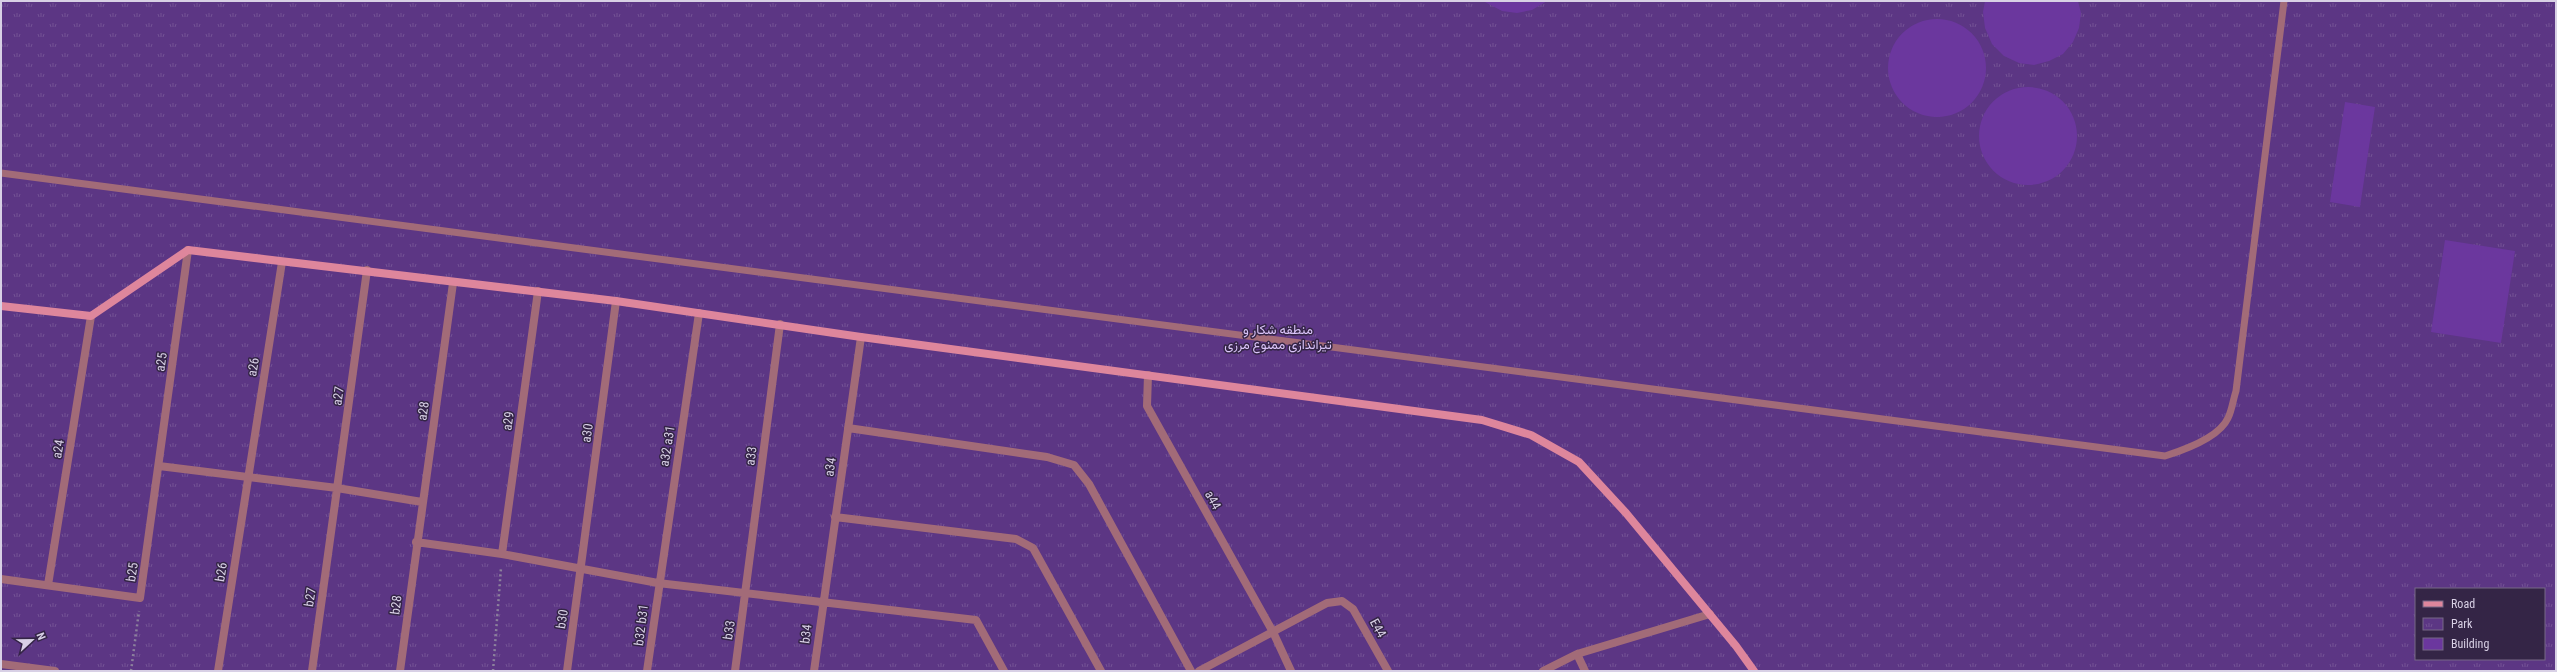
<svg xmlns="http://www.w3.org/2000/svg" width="2557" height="672" viewBox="0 0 2557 672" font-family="'Roboto Condensed',Vazirmatn,sans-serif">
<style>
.park{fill:url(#park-tufts);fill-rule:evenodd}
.building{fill:#6b379e}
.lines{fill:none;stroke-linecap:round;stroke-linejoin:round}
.path{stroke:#8c819c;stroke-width:2.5;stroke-dasharray:2 3;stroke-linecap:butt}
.service{stroke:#a26b78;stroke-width:7}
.minor{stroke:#a26b78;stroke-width:8}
.secondary{stroke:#de869c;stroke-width:8}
.labels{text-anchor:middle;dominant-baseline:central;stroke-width:3;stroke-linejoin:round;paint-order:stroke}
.park-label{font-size:13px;fill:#dbc5fa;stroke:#342546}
.street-label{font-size:13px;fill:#d8d0e5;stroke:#342546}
</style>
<defs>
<pattern id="park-tufts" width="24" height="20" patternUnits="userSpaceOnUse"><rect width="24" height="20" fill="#5c3684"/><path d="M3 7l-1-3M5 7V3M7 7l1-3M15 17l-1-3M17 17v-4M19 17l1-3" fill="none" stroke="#735295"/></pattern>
</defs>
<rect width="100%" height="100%" fill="#3e2f51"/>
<!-- park -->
<path class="park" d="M1 1H2556V671H1ZM2416 589H2544V659H2416Z"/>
<!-- building -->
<path class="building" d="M1483 1H1547L1532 10 1517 13 1502 11Z
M1985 1H2078L2081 13 2079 28 2073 42 2063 54 2049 61 2034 65 2019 63 2004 56 1992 44 1985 28 1983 12Z
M1888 68a49 49 0 1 1 98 0a49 49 0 1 1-98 0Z
M1979 136a49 49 0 1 1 98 0a49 49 0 1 1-98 0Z
M2345 102 2375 107 2360 207 2330 202Z
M2445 240 2515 251 2501 343 2431 332Z"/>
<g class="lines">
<!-- path -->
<path class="path" d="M131 671 139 611
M493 671 501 568"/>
<!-- service -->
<path class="service" d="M1 173 2165 456C2184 450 2219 438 2228 418 2232 410 2233 400 2236 391L2284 1"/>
<!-- minor -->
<path class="minor" d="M1148 375 1147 406 1273 632 1291 671
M848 428 1047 457 1074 465 1089 484 1191 671
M159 466 337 488 422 502
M835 517 1016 539 1033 548 1101 671
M416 542 502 554 658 583 976 620 1004 671
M502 554 538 291
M1 579 140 598 188 250
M48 585 91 316
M1577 654 1585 671
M1 664 55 671
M218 671 282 262
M312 671 367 270
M400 671 453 283
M567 671 616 301
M647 671 699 313
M735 671 780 324
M814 671 861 337
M1199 671 1327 603 1342 601 1353 609 1388 671
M1543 671 1577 654 1710 614"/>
<!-- secondary -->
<path class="secondary" d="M1 306 91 316 188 250 616 301 861 337 1482 420 1531 435 1579 462 1626 513 1736 646 1754 671"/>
</g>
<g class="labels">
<!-- park labels -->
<g class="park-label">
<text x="1278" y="329">منطقه شکار و<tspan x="1278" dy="15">تیراندازی ممنوع مرزی</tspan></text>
</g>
<!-- street labels -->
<g class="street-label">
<text transform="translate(161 362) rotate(-82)">a25</text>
<text transform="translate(253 367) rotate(-81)">a26</text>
<text transform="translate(338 396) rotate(-82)">a27</text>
<text transform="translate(423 411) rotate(-82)">a28</text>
<text transform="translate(508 421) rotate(-82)">a29</text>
<text transform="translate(587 433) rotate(-82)">a30</text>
<text transform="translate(667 446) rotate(-81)">a32 a31</text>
<text transform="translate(58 449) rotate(-81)">a24</text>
<text transform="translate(751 456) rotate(-83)">a33</text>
<text transform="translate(830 467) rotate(-82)">a34</text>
<text transform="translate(1213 500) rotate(61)">a44</text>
<text transform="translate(132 572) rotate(-82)">b25</text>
<text transform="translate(221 572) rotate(-81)">b26</text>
<text transform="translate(310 597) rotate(-82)">b27</text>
<text transform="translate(396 605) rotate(-83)">b28</text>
<text transform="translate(562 619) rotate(-82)">b30</text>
<text transform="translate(641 625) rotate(-83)">b32 b31</text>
<text transform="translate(1378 628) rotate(61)">E44</text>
<text transform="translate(729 630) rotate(-82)">b33</text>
<text transform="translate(806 634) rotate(-83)">b34</text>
</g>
</g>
<!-- border -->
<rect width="2557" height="672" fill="none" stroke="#d8d0e5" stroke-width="4"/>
<!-- legend -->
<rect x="2415" y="588" width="130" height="72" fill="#342546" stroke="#766986"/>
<rect x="2423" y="601" width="20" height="6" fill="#de869c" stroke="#766986"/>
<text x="2451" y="608" font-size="12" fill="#d8d0e5">Road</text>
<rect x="2423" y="618" width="20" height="12" fill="url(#park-tufts)" stroke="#766986"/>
<text x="2451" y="628" font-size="12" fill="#d8d0e5">Park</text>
<rect x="2423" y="638" width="20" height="12" fill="#6b379e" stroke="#766986"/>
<text x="2451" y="648" font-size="12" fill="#d8d0e5">Building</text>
<!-- north arrow -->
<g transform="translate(32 640) rotate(68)" stroke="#342546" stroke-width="3" paint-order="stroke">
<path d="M0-3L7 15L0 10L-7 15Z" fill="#d8d0e5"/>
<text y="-6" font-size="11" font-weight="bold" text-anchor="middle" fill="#d8d0e5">N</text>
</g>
</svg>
